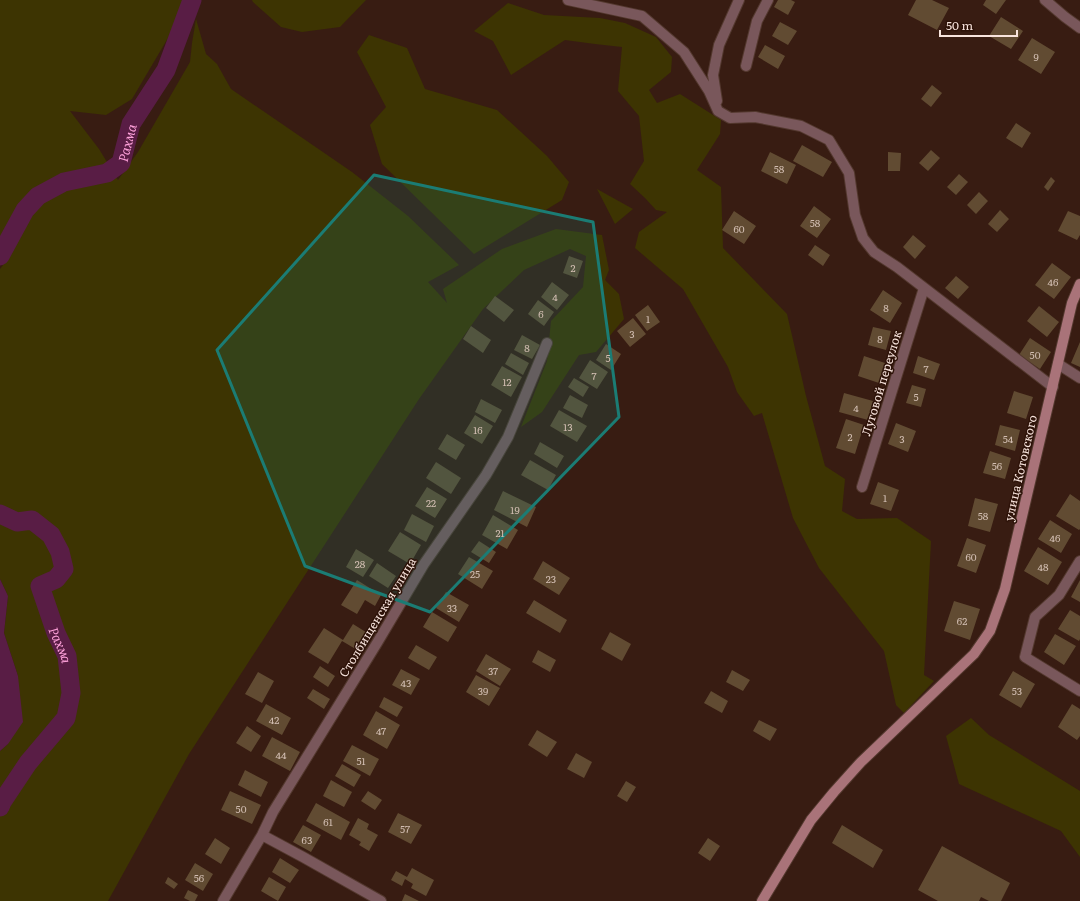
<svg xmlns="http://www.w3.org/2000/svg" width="1080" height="901" viewBox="0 0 1080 901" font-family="Literata,serif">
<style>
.green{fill:#3d3402}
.water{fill:#591d45}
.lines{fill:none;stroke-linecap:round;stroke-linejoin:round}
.river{stroke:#591d45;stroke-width:19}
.building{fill:#614b32}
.street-casing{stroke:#53382e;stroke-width:12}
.secondary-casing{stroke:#53382e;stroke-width:12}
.street{stroke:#79575b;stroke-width:10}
.secondary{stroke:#a97379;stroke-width:10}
.marked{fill:#1b7c74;fill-opacity:0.2;stroke:#1b7c74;stroke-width:3;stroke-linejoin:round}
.labels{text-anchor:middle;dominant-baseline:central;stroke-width:3;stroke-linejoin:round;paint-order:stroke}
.number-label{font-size:10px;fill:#d2beb2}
.street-label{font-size:12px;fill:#f8e4dd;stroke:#2e1309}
.water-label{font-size:13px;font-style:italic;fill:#fda0d9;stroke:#2e1309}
</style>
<rect width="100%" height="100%" fill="#381c12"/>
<!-- green -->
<path class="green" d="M0 0H184L168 38 132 99 106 115 70 111 99 149 118 180 138 152 190 62 192 43 196 19 206 54 217 64 231 89 352 172 408 216 459 265 428 282 447 303 443 289 502 249 556 229 602 235 609 270 605 280 619 294 624 319 596 352 579 355 542 412 521 427 547 361 551 321 583 287 586 256 570 249 524 270 483 309 419 399 189 754 108 901H0V751L8 744 18 676 4 633 8 596 0 579V269L3 265H0Z
M252 0H366L340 27 302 32 281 27 253 2Z
M508 3 544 15 600 18 625 23 656 37 672 57 671 72 649 90 657 103 680 94 721 120 720 134 697 170 721 187 723 248 787 314 806 396 825 466 845 479 842 511 857 519 897 518 931 541 924 675 934 681 904 713 896 705 884 651 819 568 793 518 762 413 754 416 737 392 728 367 683 289 635 248 639 232 667 212 656 210 645 198 630 184 644 161 639 116 618 91 622 47 595 44 565 40 511 75 493 41 474 31Z
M369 35 407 48 425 89 497 110 547 156 569 182 562 200 474 254 382 164 370 125 386 107 357 52Z
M597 189 633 209 615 224Z
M971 718 989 735 1080 791V857L1061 831 959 784 946 736Z"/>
<!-- water -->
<path class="water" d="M0 579 8 596 4 633 18 676 23 722 8 744 0 751Z"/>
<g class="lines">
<!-- river -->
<g class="river">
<path id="s1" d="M0 256 25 210 38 196 64 182 107 173 121 163 131 124 166 70 192 0"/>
<path id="s2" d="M0 514 17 522 32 520 51 535 60 552 64 569 56 579 40 586 56 633 67 656 71 693 66 718 28 763 2 802 0 807"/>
</g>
</g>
<!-- building -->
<path class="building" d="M778 0H791L795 2 788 15 774 7Z
M916 0H932L949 8 937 30 908 15Z
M986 0H1006L996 14 983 5Z
M1001 17 1023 31 1011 49 989 36Z
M780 22 797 31 788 45 772 36Z
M1032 38 1055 52 1041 74 1018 60Z
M765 45 785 56 778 69 758 57Z
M932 85 942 93 931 107 921 99Z
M1016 123 1031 133 1022 148 1006 138Z
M802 145 832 162 823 177 793 161Z
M931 150 940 158 928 171 919 163Z
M770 152 796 165 787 184 761 171Z
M888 152 901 153 900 171H888Z
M959 174 968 182 956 195 947 187Z
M1051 177 1055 181 1048 191 1044 187Z
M979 192 988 201 976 214 967 205Z
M814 206 831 219 817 238 800 226Z
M1000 210 1009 219 997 232 988 224Z
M734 211 756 226 744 244 722 230Z
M1068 211 1080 216V235L1077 240 1058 231Z
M913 235 926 246 915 259 903 247Z
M815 245 830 255 823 266 808 255Z
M569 256 583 261 577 278 563 273Z
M1052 263 1071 277 1054 299 1035 285Z
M956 276 969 287 958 299 945 288Z
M552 282 569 295 557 310 541 297Z
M883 290 902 303 890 323 870 310Z
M495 296 514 310 504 322 486 308Z
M538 300 554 312 544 326 528 314Z
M648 305 660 322 647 331 635 315Z
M1039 306 1059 322 1047 337 1027 321Z
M633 318 646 334 630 347 617 331Z
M471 326 491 340 483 353 463 339Z
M873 327 891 331 886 350 868 345Z
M522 335 540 345 532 359 514 350Z
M1030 338 1051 352 1040 369 1019 355Z
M1080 342V367L1071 363Z
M606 344 621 354 611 370 596 360Z
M511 353 529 363 523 375 505 364Z
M864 356 885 363 879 383 858 376Z
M918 356 940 364 934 380 913 373Z
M590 360 608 372 597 389 579 378Z
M502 366 522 377 511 397 491 385Z
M574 378 589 387 583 397 568 387Z
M912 385 926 389 921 407 906 403Z
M1014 391 1033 397 1026 419 1007 413Z
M844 393 873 401 868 420 839 412Z
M570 395 588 405 582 418 563 408Z
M481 399 502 410 495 423 475 412Z
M559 410 587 426 577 442 550 426Z
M475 415 493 426 482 444 464 433Z
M846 419 864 425 855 454 836 448Z
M896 423 916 431 908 452 888 444Z
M1000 425 1020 430 1015 451 995 445Z
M447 434 465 445 456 460 438 449Z
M540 442 564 456 557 468 534 454Z
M990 451 1011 458 1005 479 983 473Z
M530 460 556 475 548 490 521 475Z
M436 462 461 478 451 494 426 478Z
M878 482 899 490 891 511 870 504Z
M427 487 447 499 435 518 415 506Z
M503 491 536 507 527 527 494 510Z
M1070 494 1080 501V529L1079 530 1056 516Z
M975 498 998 504 990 532 968 526Z
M412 514 434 526 426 542 404 530Z
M493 515 518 530 507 549 482 535Z
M1050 520 1072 534 1061 553 1038 539Z
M400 532 421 545 410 564 388 551Z
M967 538 986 545 976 573 957 566Z
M479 541 496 552 489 563 471 552Z
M1038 547 1062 562 1048 585 1024 571Z
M356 549 374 560 363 577 346 567Z
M469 557 493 571 482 589 458 574Z
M543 561 570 578 559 595 533 579Z
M377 563 396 576 388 588 369 576Z
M357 580 381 595 375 606 365 600 357 614 341 605Z
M1080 580V602L1071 597Z
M446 592 469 605 459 622 436 608Z
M534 600 567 620 560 633 526 613Z
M954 601 980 609 970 640 944 631Z
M1070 610 1080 616V639L1079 641 1058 629Z
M432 612 457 627 448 642 423 627Z
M353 624 369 634 359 651 342 641 328 664 308 652 324 628 343 640Z
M610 632 631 644 622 661 601 649Z
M1055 634 1076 646 1064 665 1044 652Z
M416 645 437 657 429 670 408 658Z
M538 650 556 660 550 672 532 662Z
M486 654 511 669 500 686 476 671Z
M320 666 335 676 328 687 313 677Z
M401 669 420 679 411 695 392 685Z
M732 670 750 680 743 691 726 682Z
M1013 671 1035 684 1021 708 999 695Z
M258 672 274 681 262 703 245 694Z
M476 675 500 688 489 706 466 692Z
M313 689 330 699 324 709 307 698Z
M711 691 728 701 722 713 704 703Z
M384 697 403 707 397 717 379 707Z
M266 704 291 718 282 735 256 721Z
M1072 704 1080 709V736L1077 740 1058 727Z
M376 711 400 725 387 749 363 735Z
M759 720 777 729 770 741 753 731Z
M247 726 261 736 251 752 236 743Z
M537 730 557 742 547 757 528 745Z
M272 737 300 752 290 771 262 756Z
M352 745 379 759 370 776 343 761Z
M576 753 592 762 584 778 567 769Z
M342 764 361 775 354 787 335 776Z
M245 770 268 782 261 797 238 785Z
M331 780 352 792 344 807 323 796Z
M626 781 636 787 627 802 617 796Z
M230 791 261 805 252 824 221 810Z
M368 791 382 800 375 810 361 801Z
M316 803 350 822 341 840 306 821Z
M398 813 422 825 411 844 388 832Z
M358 818 369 824 367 829 378 835 369 851 359 845 361 842 349 835Z
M303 825 321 835 311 852 293 842Z
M842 825 883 850 873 868 832 843Z
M215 838 230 848 221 864 205 854Z
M708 838 720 846 710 861 698 853Z
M942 846 1010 883 1001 901H989L981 897 979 901H938L918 890Z
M280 858 299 870 290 883 272 872Z
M195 863 213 874 203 891 185 880Z
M412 868 434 880 426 896 411 888 413 884 405 879 402 886 391 880 396 871 407 877Z
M168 877 178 884 174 889 165 883Z
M269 877 286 887 278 901 261 891Z
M188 890 198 895 195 901H190L184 898Z
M405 894 419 901H402Z"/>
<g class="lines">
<defs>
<path id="street" d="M568 0 642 16 684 52 709 91 718 111 730 118 755 117 801 126 829 140 849 173 855 215 863 238 874 252 897 267 1053 387
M1045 0 1065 17 1080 28
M746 66 757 21 768 0
M717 101 713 75 719 45 739 0
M1058 364 1080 378
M862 487 924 288
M1080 561 1059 595 1035 617 1025 657 1080 691
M262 835 303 857 381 901
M223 901 262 835 273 812 377 643 424 564 486 475 508 437 547 343"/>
<path id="secondary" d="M762 901 811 820 834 792 861 762 974 654 990 631 1005 589 1072 303 1080 284"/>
</defs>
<!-- street casing -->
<use href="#street" class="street-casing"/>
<!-- secondary casing -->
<use href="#secondary" class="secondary-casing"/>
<!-- street -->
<use href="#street" class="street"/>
<!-- secondary -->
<use href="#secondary" class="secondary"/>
</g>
<!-- marked area -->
<path class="marked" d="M374 175 593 222 619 417 430 612 305 566 217 350Z"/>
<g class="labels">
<!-- number labels -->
<g class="number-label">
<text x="1036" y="56">9</text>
<text x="779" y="168">58</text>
<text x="815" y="222">58</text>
<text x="739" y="228">60</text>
<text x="573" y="267">2</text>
<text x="1053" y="281">46</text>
<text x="555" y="296">4</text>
<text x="886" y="307">8</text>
<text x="541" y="313">6</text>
<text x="648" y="318">1</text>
<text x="632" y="333">3</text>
<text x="880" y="338">8</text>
<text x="527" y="347">8</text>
<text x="1035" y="354">50</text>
<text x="608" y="357">5</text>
<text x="926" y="368">7</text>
<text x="594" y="375">7</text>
<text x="507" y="381">12</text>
<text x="916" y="396">5</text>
<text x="856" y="407">4</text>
<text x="568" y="426">13</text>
<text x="478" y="429">16</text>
<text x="850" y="436">2</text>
<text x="902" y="438">3</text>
<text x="1008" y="438">54</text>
<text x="997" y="465">56</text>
<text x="885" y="497">1</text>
<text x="431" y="502">22</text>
<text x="515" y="509">19</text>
<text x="983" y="515">58</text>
<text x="500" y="532">21</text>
<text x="1055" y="537">46</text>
<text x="971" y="556">60</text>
<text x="360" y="563">28</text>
<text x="1043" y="566">48</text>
<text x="475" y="573">25</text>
<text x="551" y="578">23</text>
<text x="452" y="607">33</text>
<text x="962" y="620">62</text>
<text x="493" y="670">37</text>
<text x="406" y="682">43</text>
<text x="483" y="690">39</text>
<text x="1017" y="690">53</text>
<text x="274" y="719">42</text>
<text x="381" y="730">47</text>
<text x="281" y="754">44</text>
<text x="361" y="760">51</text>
<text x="241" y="808">50</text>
<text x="328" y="821">61</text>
<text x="405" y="828">57</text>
<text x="307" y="839">63</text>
<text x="199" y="877">56</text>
</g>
<!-- street labels -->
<g class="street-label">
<text transform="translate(881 383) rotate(-73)">Луговой переулок</text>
<text transform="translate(1020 468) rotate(-77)">улица Котовского</text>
<text transform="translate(377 617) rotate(-59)">Столбищенская улица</text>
</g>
<!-- water labels -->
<g class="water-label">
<text stroke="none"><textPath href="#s1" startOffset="183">Рахма</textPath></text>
<text stroke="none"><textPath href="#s2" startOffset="188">Рахма</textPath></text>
</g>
</g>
<!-- scale -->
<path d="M940 30v6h77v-6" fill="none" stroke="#f8e4dd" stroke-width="2"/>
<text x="946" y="30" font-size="12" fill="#f8e4dd" stroke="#2e1309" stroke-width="3" paint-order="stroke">50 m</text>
</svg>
